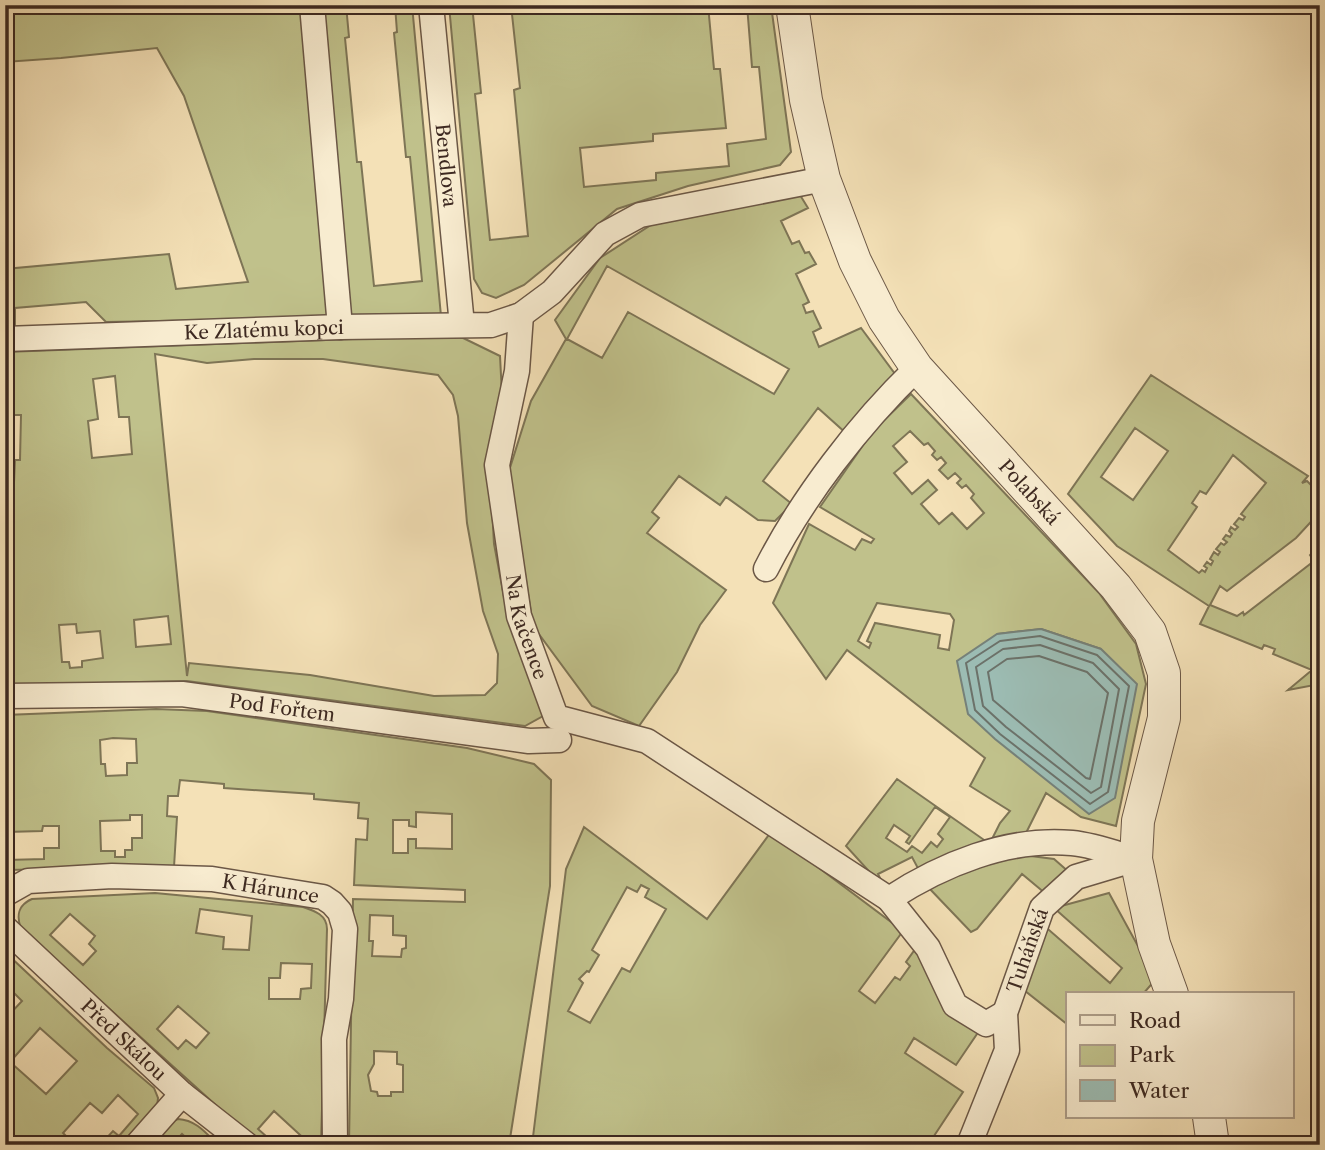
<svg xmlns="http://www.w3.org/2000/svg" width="1325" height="1150" viewBox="0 0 1325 1150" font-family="'Libre Caslon Text',serif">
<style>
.green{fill:#c0c18b;stroke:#7e7556;stroke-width:2;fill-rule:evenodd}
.water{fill:#9cbcb3;stroke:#768179;stroke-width:2}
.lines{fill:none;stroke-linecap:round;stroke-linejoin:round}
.shore{stroke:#6c726a;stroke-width:2}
.minor-casing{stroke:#6b5746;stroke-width:27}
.tertiary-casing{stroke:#6b5746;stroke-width:34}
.minor{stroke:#f8ecd0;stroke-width:24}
.tertiary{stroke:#f8ecd0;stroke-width:32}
.labels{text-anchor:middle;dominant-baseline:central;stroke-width:6;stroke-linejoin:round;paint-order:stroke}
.street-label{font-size:19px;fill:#3d2921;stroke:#f8ecd0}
</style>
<rect width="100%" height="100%" fill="#f4e1b7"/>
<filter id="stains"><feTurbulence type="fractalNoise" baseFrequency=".00286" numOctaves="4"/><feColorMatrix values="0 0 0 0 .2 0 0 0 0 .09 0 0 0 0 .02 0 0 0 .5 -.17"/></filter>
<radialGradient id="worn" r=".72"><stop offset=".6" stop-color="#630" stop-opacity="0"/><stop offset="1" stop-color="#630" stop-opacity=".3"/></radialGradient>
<!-- green -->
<path class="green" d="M5 5H346L349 37 345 38 357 162H361L374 286 422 281 410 157H406L394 33 397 32 395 5H412L441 316 106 322 86 302 15 308V327H5V269L169 254 176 289 248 282 184 96 157 48 61 58 5 62Z
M449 5H472L481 93 475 94 490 240 528 236 514 90 520 88 511 5H708L714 69H720L726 128 653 134V141L580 148 584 187 656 180V173L729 166 727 144 766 139 759 67H752L747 5H771L791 152 780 165 688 186 617 209 524 285 496 298 482 293 474 279Z
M800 195 808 208 781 221 792 244 799 241 805 253 809 252 816 264 796 274 809 302 803 305 806 313 813 311 821 328 813 332 819 347 861 328 898 378 847 434 818 408 763 481 792 504 775 521 758 520 726 497 720 505 679 476 652 512 659 518 647 533 726 590 700 625 677 672 639 726 592 706 533 626 509 471 531 401 566 339 555 320 600 258 654 223ZM607 266 789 369 774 394 628 312 602 358 567 339Z
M457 335 500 356 502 395 489 454 494 544 508 618 543 716 525 726 187 681 5 685V669L12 668 9 639H5V505H13L15 460H20L21 415H6L5 352ZM155 354 207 363 254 359H323L438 375 453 395 458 416 467 523 483 611 498 654 497 683 485 695 434 696 310 675 189 663 187 676ZM115 376 119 417H129L132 454 92 458 88 421 98 419 93 379ZM168 616 171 644 136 647 134 620ZM76 624 77 633 100 631 103 658 82 661V667L70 668 69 662H62L59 625Z
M1151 375 1308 476 1302 483 1307 481 1317 491 1314 495 1320 494V512L1296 538 1227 591 1220 586 1210 605 1237 616 1243 612 1244 615 1314 561 1310 555 1320 544V684L1288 690 1312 670 1273 654 1275 649 1264 645 1262 649 1200 624 1209 606 1117 546 1068 494ZM1135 428 1168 451 1133 500 1101 477ZM1233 455 1266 483 1241 514 1245 517 1243 520 1239 518 1234 524 1238 527 1235 530 1231 527 1229 531 1232 534 1230 537 1226 535 1223 539 1227 542 1224 545 1221 543 1216 549 1220 552 1218 555 1214 552 1210 559 1213 561 1211 565 1207 562 1204 566 1207 568 1205 572 1202 570 1199 573 1168 550 1197 507 1192 503 1200 491 1206 494Z
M911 394 1099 593 1136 644 1146 684 1116 826 1081 817 1046 793 1024 837 990 843 1000 823 1010 811 970 786 985 758 847 650 826 679 773 603 809 524 855 550 862 539 871 543 874 539 820 507 873 431ZM910 431 924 445 928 443 935 451 932 455 937 460 941 457 946 463 939 470 948 479 955 473 961 479 957 483 962 488 966 485 974 494 971 498 984 513 967 529 952 513 939 524 921 504 937 490 928 480 912 494 894 473 907 462 893 446ZM877 603 950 614 954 620 949 650 938 648 940 635 875 623 867 641 871 643 869 648 858 641ZM1041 629 1101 649 997 634Z
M156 709 207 711 467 748 534 764 551 780 550 886 509 1145H349L353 899 465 902V890L354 885 356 839 367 840 368 819 358 818 359 803 314 799V794L224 788V784L180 780 178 796H168L167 816 177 817 174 867 5 870V783L9 782 5 715ZM113 738 136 739 137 763H127V775L106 776 105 764H101L100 740ZM416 812 452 814V849L416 848V839H408V853H393V820H409V826L416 827ZM130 815H142V838H132V850H125V857H115V851H101L100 821 130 820ZM43 826H59V848H44V859L6 860V832L42 831ZM370 915 393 916V935L406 936V948L402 949 401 957 372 956 373 941H369ZM374 1051 397 1052V1064L403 1065V1092H391V1096H378L377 1092 371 1091 368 1075 374 1064Z
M897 779 987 842 921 874 912 857 878 874 886 890 846 846ZM935 807 950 817 938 834 943 839 937 847 931 842 922 853 912 846 907 852 886 838 894 825 910 836 906 842 909 844Z
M584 827 707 919 771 832 903 931 859 991 875 1003 895 977 900 980 910 966 906 962 916 948 979 1031 956 1065 914 1038 905 1053 963 1092 928 1145H532L566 869ZM641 885 649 889 645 897 666 909 630 972 622 968 590 1023 568 1011 583 983 579 979 587 971 589 972 599 955 592 950 627 887 637 892Z
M1023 855 1054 859 1070 873 1046 894 1022 874 977 929 971 932 928 887 981 864Z
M155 893 303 907C315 911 327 915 327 929L321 1145H311L274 1111 258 1129 276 1145H260L21 929C16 915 18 905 32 899ZM200 909 252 916 249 950 223 949 224 937 196 933ZM70 914 95 936 89 944 96 951 83 965 50 935ZM281 963 312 964 311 988 301 989 300 999H269V978H280ZM178 1006 209 1033 196 1048 186 1040 178 1049 157 1029Z
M1109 893 1156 979 1143 994H1068V1025L1024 990 1041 923 1110 983 1122 968 1054 908Z
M5 952 107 1048 154 1088 158 1098 157 1107 126 1145H100L113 1131 119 1136 138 1114 118 1095 102 1113 90 1103 63 1133 75 1145H5V1016H8L22 1001 10 989 7 992 5 990ZM40 1028 77 1061 46 1094 10 1062Z
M178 1119C196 1120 206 1133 218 1145H194L182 1134 172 1145H149L168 1123Z"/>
<!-- water -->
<path class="water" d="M1041 629 1101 649 1137 684 1115 798 1089 814 995 739 968 714 957 661 997 634Z"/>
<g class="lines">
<!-- shore -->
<path class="shore" d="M1040 636 1097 655 1129 686 1108 792 1090 804 1000 734 975 710 966 663 1000 641Z
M1040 645 1093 663 1119 689 1101 787 1091 793 1006 727 983 706 976 667 1003 649Z
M1039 656 1087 672 1108 693 1090 779 1086 778 993 700 988 672 1007 659Z"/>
<defs>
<g id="minor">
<path d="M312 5 340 327"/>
<path id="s1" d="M431 5 462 325"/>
<path id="s2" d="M521 315 517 371 497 465 519 616 556 717 647 741 889 899 928 948 955 1005 986 1024 1005 1013"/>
<path id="s3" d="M5 339 340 327 491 325 521 315 552 292 605 234 640 215 824 179"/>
<path d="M766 569C802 498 859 424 917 368"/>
<path id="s4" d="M5 696 182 694 529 741 559 740"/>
<path id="s5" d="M5 894 28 881 112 876 212 879 323 897 332 903 340 912 345 929 341 999 334 1039 335 1145"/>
<path d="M889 899C941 865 1008 837 1072 843 1093 845 1115 853 1135 859"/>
<path id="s6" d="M5 928 182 1094 247 1145"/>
<path d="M137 1145 182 1094"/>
<path id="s7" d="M969 1145 1007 1050 1005 1013 1042 908 1076 877 1136 859"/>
</g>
<g id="tertiary">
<path id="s8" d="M792 5 806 100 824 179 855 261 884 319 917 368 1116 587 1150 632 1164 673V718L1138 821 1136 859 1154 944 1172 994"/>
<path d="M1209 1117 1213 1145"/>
</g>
</defs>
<!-- minor casing -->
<use href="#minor" class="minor-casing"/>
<!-- tertiary casing -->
<use href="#tertiary" class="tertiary-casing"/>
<!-- minor -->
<use href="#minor" class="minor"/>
<!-- tertiary -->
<use href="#tertiary" class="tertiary"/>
</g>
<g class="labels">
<!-- street labels -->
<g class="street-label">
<text stroke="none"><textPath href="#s1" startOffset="161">Bendlova</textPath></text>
<text stroke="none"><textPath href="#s3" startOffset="259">Ke Zlatému kopci</textPath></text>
<text stroke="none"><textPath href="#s8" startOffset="556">Polabská</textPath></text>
<text stroke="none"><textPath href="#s2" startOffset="317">Na Kačence</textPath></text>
<text stroke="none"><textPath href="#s4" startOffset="278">Pod Fořtem</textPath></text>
<text stroke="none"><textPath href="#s5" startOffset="270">K Hárunce</textPath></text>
<text stroke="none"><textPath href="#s7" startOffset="206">Tuháňská</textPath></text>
<text stroke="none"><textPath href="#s6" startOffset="163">Před Skálou</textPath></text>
</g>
</g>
<!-- margin -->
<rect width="1325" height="1150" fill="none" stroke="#f4e1b7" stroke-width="28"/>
<rect x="7" y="7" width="1311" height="1136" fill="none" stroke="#3d2921" stroke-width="3.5"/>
<rect x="14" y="14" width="1297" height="1122" fill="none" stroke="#3d2921" stroke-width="2"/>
<!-- legend -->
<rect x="1066" y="992" width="228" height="126" fill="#f8ecd0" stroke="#ad9e8a" stroke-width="2"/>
<rect x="1080" y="1015" width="35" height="10" fill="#f8ecd0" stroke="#ad9e8a" stroke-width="2"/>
<text x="1129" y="1028" font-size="21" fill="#3d2921">Road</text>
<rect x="1080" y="1045" width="35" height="21" fill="#c0c18b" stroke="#ad9e8a" stroke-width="2"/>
<text x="1129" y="1062" font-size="21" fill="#3d2921">Park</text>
<rect x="1080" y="1080" width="35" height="21" fill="#9cbcb3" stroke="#ad9e8a" stroke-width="2"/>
<text x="1129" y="1098" font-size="21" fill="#3d2921">Water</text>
<rect width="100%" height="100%" filter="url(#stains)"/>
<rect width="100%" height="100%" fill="url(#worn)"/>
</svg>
